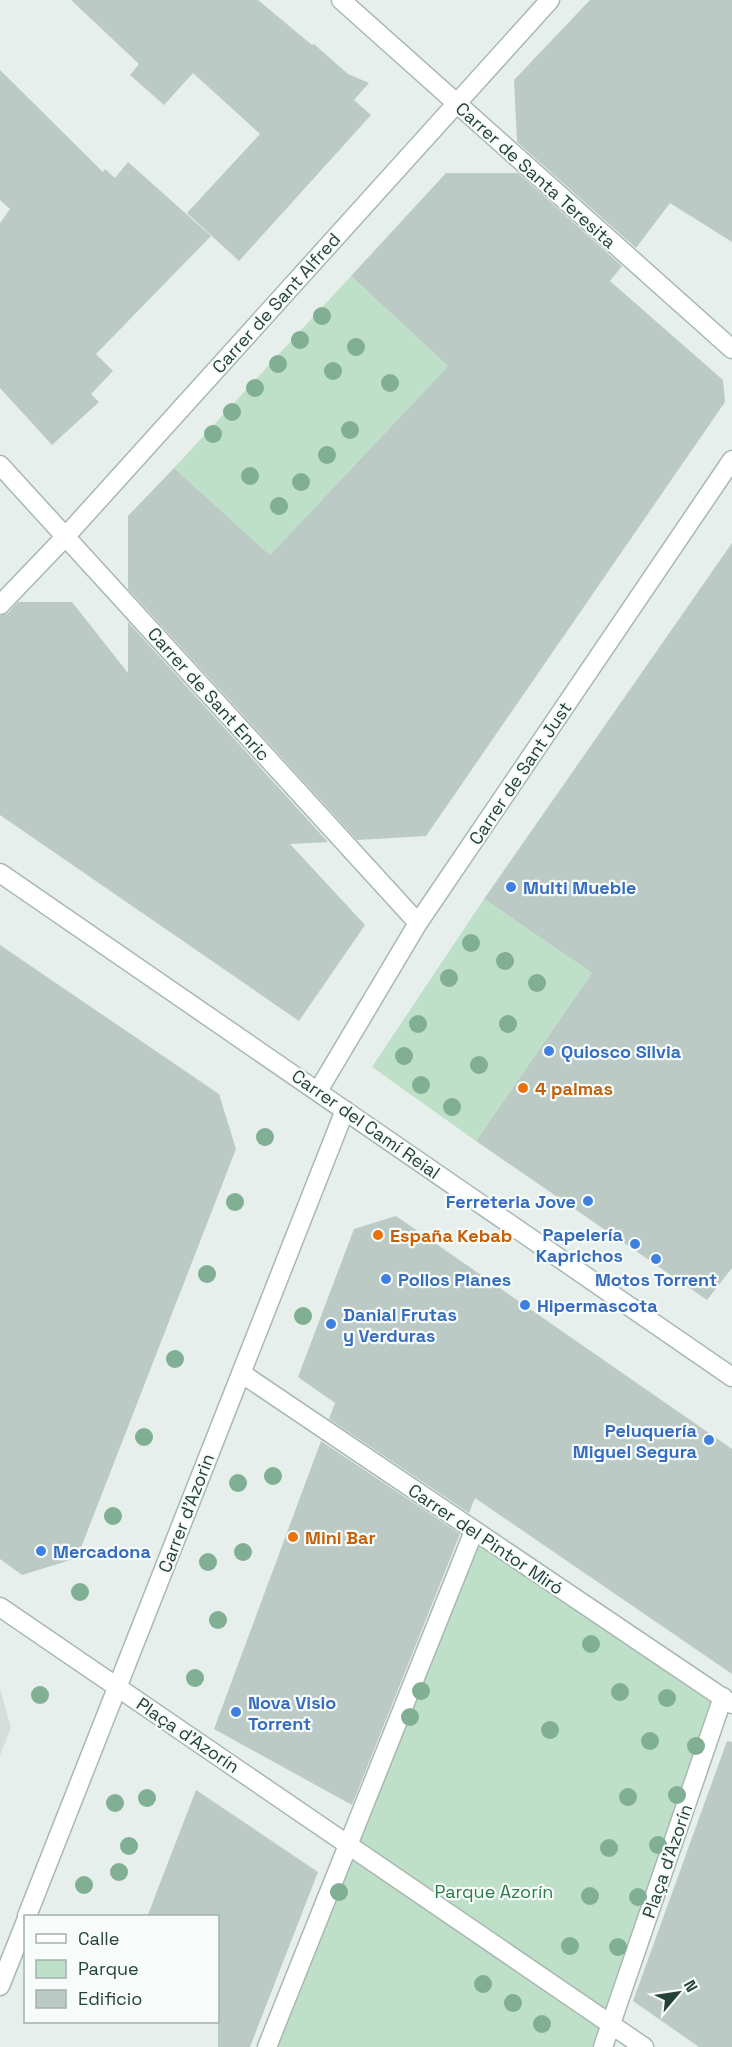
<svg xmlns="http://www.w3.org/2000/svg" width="732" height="2047" viewBox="0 0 732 2047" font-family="'Space Grotesk',sans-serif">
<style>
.built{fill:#d4dfda}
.green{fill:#bfe0c8}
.building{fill:#bbcac4}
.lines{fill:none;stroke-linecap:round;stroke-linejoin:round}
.minor-casing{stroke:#a8b8b2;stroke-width:21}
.minor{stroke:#fff;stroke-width:18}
.tree{fill:#80af93}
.shop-dot{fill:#3f7fe0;stroke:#f7fbf9;stroke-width:2}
.food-dot{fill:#e8710a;stroke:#f7fbf9;stroke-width:2}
.labels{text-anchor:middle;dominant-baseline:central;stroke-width:4.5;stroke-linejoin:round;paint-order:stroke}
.street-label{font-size:18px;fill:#24423a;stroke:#f7fbf9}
.shop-label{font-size:18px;font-weight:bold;fill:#366cbe;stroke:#f7fbf9;text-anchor:start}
.food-label{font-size:18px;font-weight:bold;fill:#c56008;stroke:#f7fbf9;text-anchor:start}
.park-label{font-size:18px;fill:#2d7a4b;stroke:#f7fbf9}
</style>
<rect width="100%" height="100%" fill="#e6efeb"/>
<!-- built -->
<path class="built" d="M0 1688 11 1728 0 1756Z"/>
<!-- green -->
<path class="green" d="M351 276 448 366 270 555 174 468Z
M484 899 592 973 476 1141 372 1067Z
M474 1531 723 1697 602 2047H267Z"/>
<!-- building -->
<path class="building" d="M71 0H258L312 45 314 44 348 74 369 83 354 100 371 115 239 261 187 213 260 134 193 73 164 105 130 75 139 64Z
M590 0H732V242L670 203 636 248 517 142 514 80Z
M0 70 103 172 105 169 115 178 128 162 211 236 96 354 113 371 91 394 99 402 52 445 0 388V223L10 209 0 200Z
M446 173H518L622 266 610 281 723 380 725 402 426 836 357 840 128 589V516L174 468 270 555 448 366 351 276Z
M732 543V1268L707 1300 476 1141 592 973 484 899Z
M18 602H72L128 673V622L328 842 290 844 365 925 299 1021 0 815V616L8 613Z
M0 945 219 1094 236 1149 77 1558 22 1575 0 1559Z
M396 1216 732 1449V1674L475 1498 469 1513 329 1419 335 1403 298 1377 354 1229Z
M321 1441 460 1534 352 1805 214 1729Z
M727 1741 732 1742V2047H699L633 2001Z
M196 1790 318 1872 250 2047H218V1917H147Z"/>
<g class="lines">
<defs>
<path id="minor" d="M341 0 732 349
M0 465 418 923
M0 605 66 536 550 0
M0 873 732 1377
M318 1091 418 923 732 460
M241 1373 732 1704
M0 1607 644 2047
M27 1916 345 1110
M0 1986 26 1921
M267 2047 474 1531
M603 2047 723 1697"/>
</defs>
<!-- minor casing -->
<use href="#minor" class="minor-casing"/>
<!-- minor -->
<use href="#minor" class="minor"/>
</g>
<!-- trees -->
<g class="tree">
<circle cx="322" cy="316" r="9"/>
<circle cx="300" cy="340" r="9"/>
<circle cx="356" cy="347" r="9"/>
<circle cx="278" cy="364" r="9"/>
<circle cx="333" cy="371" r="9"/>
<circle cx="390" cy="383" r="9"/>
<circle cx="255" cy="388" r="9"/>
<circle cx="232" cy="412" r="9"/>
<circle cx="350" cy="430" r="9"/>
<circle cx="213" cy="434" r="9"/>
<circle cx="327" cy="455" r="9"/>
<circle cx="250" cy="476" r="9"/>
<circle cx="301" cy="482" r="9"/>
<circle cx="279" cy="506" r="9"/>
<circle cx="471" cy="943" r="9"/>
<circle cx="505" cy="961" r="9"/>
<circle cx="449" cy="978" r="9"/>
<circle cx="537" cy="983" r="9"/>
<circle cx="418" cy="1024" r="9"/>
<circle cx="508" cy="1024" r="9"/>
<circle cx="404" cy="1056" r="9"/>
<circle cx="479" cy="1065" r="9"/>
<circle cx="421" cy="1085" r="9"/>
<circle cx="452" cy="1107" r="9"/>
<circle cx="265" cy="1137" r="9"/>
<circle cx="235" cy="1202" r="9"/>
<circle cx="207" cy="1274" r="9"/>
<circle cx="303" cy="1316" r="9"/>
<circle cx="175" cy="1359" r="9"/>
<circle cx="144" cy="1437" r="9"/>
<circle cx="273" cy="1476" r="9"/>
<circle cx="238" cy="1483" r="9"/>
<circle cx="113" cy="1516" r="9"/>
<circle cx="243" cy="1552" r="9"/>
<circle cx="208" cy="1562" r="9"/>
<circle cx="80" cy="1592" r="9"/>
<circle cx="218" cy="1620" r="9"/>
<circle cx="591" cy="1644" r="9"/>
<circle cx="195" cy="1678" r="9"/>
<circle cx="421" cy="1691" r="9"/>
<circle cx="620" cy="1692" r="9"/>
<circle cx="40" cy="1695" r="9"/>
<circle cx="667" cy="1698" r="9"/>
<circle cx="410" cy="1717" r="9"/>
<circle cx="550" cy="1730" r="9"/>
<circle cx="650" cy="1741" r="9"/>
<circle cx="696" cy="1746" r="9"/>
<circle cx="677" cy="1795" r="9"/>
<circle cx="628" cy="1797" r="9"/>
<circle cx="147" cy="1798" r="9"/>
<circle cx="115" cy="1803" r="9"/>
<circle cx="658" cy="1845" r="9"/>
<circle cx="129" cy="1846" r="9"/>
<circle cx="609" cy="1848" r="9"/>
<circle cx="119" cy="1872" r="9"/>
<circle cx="84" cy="1885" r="9"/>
<circle cx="339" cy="1892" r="9"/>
<circle cx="590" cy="1896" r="9"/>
<circle cx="638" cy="1897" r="9"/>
<circle cx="570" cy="1946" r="9"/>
<circle cx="618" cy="1947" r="9"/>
<circle cx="483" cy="1984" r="9"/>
<circle cx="513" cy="2003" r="9"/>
<circle cx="542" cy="2024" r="9"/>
</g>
<!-- markers -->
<g class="shop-dot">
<circle cx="511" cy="887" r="6"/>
<circle cx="549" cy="1051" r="6"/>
<circle cx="588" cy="1201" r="6"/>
<circle cx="635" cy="1244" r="6"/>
<circle cx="656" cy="1259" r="6"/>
<circle cx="386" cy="1279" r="6"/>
<circle cx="525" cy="1305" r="6"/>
<circle cx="331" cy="1324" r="6"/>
<circle cx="709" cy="1440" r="6"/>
<circle cx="41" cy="1551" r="6"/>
<circle cx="236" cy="1712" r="6"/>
</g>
<g class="food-dot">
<circle cx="523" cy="1088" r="6"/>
<circle cx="378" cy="1235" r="6"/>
<circle cx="293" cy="1537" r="6"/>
</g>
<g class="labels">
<!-- street labels -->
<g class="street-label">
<text transform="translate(536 175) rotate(42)">Carrer de Santa Teresita</text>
<text transform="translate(276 303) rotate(-48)">Carrer de Sant Alfred</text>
<text transform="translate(209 694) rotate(48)">Carrer de Sant Enric</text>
<text transform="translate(520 773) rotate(-56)">Carrer de Sant Just</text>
<text transform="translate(366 1124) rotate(35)">Carrer del Camí Reial</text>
<text transform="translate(186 1513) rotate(-69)">Carrer d'Azorin</text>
<text transform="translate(486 1539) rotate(34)">Carrer del Pintor Miró</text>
<text transform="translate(188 1735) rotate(34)">Plaça d'Azorín</text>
<text transform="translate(667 1861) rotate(-71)">Plaça d'Azorín</text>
</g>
<!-- shop labels -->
<g class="shop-label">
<text x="523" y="887">Multi Mueble</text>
<text x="561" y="1051">Quiosco Silvia</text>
<text x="576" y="1201" text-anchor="end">Ferreteria Jove</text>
<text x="623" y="1234" text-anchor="end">Papelería<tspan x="623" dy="21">Kaprichos</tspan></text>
<text x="398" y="1279">Pollos Planes</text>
<text x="656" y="1279" text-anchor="middle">Motos Torrent</text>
<text x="537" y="1305">Hipermascota</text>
<text x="343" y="1314">Danial Frutas<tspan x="343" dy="21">y Verduras</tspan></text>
<text x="697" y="1430" text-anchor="end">Peluquería<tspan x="697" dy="21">Miguel Segura</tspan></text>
<text x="53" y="1551">Mercadona</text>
<text x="248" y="1702">Nova Visio<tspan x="248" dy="21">Torrent</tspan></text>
</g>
<!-- food labels -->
<g class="food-label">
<text x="535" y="1088">4 palmas</text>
<text x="390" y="1235">España Kebab</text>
<text x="305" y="1537">Mini Bar</text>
</g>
<!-- park labels -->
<g class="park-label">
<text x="494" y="1891">Parque Azorín</text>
</g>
</g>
<!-- legend -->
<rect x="24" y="1915" width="195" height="108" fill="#f7fbf9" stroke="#a3b1ad" stroke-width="1.5"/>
<rect x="36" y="1934" width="30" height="9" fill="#ffffff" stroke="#a3b1ad" stroke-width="1.5"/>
<text x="78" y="1945" font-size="18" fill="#24423a">Calle</text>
<rect x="36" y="1960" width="30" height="18" fill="#bfe0c8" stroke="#a3b1ad" stroke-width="1.5"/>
<text x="78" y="1975" font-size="18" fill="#24423a">Parque</text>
<rect x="36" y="1990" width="30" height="18" fill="#bbcac4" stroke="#a3b1ad" stroke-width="1.5"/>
<text x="78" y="2005" font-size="18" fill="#24423a">Edificio</text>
<!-- north arrow -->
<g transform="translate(678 1993) rotate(61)" stroke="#f7fbf9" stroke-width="4.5" paint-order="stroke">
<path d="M0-4.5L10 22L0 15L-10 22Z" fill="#24423a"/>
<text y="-9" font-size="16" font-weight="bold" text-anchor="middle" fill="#24423a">N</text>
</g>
</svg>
